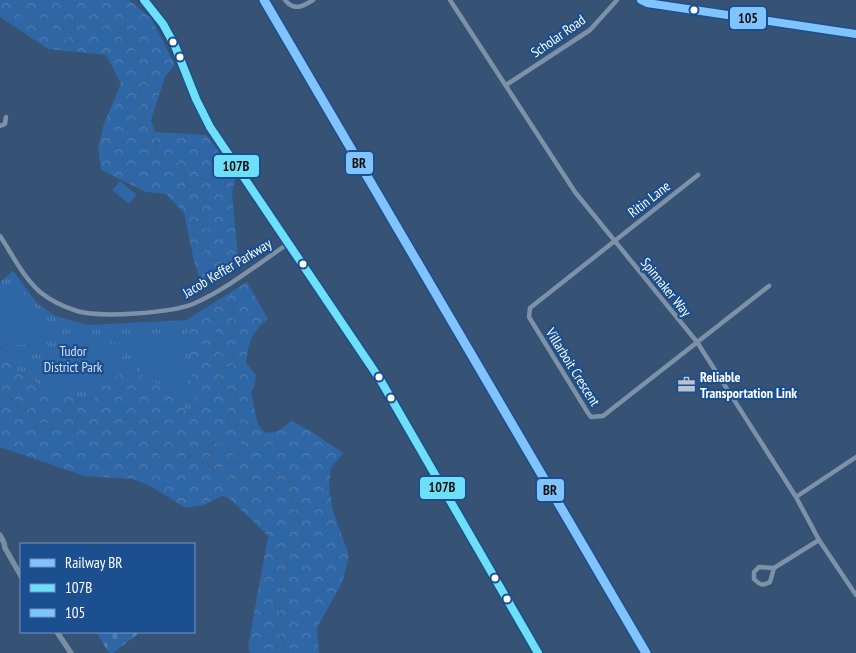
<svg xmlns="http://www.w3.org/2000/svg" width="856" height="653" viewBox="0 0 856 653" font-family="'PT Sans Narrow',sans-serif">
<style>
.grass{fill:url(#grass-tufts)}
.forest{fill:url(#forest-crowns)}
.cemetery{fill:url(#cemetery-stones)}
.pitch{fill:#2f66a5}
.lines{fill:none;stroke-linecap:round;stroke-linejoin:round}
.stream{stroke:#3b618d;stroke-width:1}
.minor{stroke:#7d92a8;stroke-width:4.5}
.tertiary{stroke:#7d92a8;stroke-width:5}
.secondary{stroke:#798da4;stroke-width:5.5}
.bus-1-casing{stroke:#1b4f8f;stroke-width:11}
.bus-2-casing{stroke:#1b4f8f;stroke-width:11}
.bus-1{stroke:#6ddff8;stroke-width:8}
.bus-2{stroke:#80c4ff;stroke-width:8}
.rail-1-casing{stroke:#1b4f8f;stroke-width:12}
.rail-1{stroke:#80c3ff;stroke-width:9}
.bus-dot{fill:#fff;stroke:#1b4f8f;stroke-width:2}
.labels{text-anchor:middle;dominant-baseline:central;stroke-width:4.5;stroke-linejoin:round;paint-order:stroke}
.street-label{font-size:14px;fill:#fff;stroke:#1b4f8f}
.park-label{font-size:14px;fill:#cfe3fa;stroke:#1b4f8f}
.poi-label{font-size:14px;font-weight:bold;fill:#fff;stroke:#1b4f8f;text-anchor:start}
.line-badge{stroke:#1b4f8f;stroke-width:2}
.pale-badge-label{font-size:14px;text-anchor:middle;font-weight:bold;fill:#111}
</style>
<defs>
<pattern id="grass-tufts" width="24" height="20" patternUnits="userSpaceOnUse" patternTransform="scale(1.25)"><rect width="24" height="20" fill="#2f66a5"/><path d="M3 7l-1-3M5 7V3M7 7l1-3M15 17l-1-3M17 17v-4M19 17l1-3" fill="none" stroke="#4e7db2"/></pattern>
<pattern id="forest-crowns" width="20" height="18" patternUnits="userSpaceOnUse" patternTransform="scale(1.25)"><rect width="20" height="18" fill="#2f66a5"/><path d="M2 6a3 3 0 1 1 6 0M12 15a3 3 0 1 1 6 0" fill="none" stroke="#4e7db2"/></pattern>
<pattern id="cemetery-stones" width="16" height="16" patternUnits="userSpaceOnUse" patternTransform="scale(1.25)"><rect width="16" height="16" fill="#2f66a5"/><path d="M2 7V4a2 2 0 0 1 4 0v3zM10 15v-3a2 2 0 0 1 4 0v3z" fill="#4e7db2"/></pattern>
</defs>
<rect width="100%" height="100%" fill="#365274"/>
<!-- grass -->
<path class="grass" d="M13 271 38 304 56 316 88 325 186 320 198 414 187 415 105 383 92 401 59 394 21 375 12 363 8 352 0 347V282Z"/>
<!-- forest -->
<path class="forest" d="M0 0H129L151 18 175 65 165 77 151 120 155 132 206 135 236 174 232 193 239 266 203 288 194 261 184 213 166 194 146 192 101 170 98 148 104 123 121 84 106 55 48 49 0 17Z
M247 282 268 319C252 331 248 343 246 363L256 375 255 383 251 392 258 425 266 433 278 431 292 421 312 432 343 453 331 468 329 486 333 511 349 555 343 581 317 628 319 653H250L248 646 268 536 230 499 222 496 204 505 186 508 150 486 133 479 84 476 0 447V348L8 352 12 363 21 375 59 394 92 401 105 383 121 374 134 371 179 395 187 415 197 414 186 320Z"/>
<!-- cemetery -->
<path class="cemetery" d="M96 632H136L138 634 113 653H109Z"/>
<!-- pitch -->
<path class="pitch" d="M120 181 137 195 129 204 112 190Z
M21 290 52 331C34 343 22 348 0 344V306Z
M180 330 188 385H167L144 375 129 354 127 338Z
M76 331 126 349 119 368 108 381 91 389 72 392 52 386 68 336Z"/>
<g class="lines">
<!-- stream -->
<path class="stream" d="M18 1V0
M16 4 14 7C24 23 30 23 48 18L53 25C51 31 52 39 59 42L76 34 74 25 76 21 85 18 100 32 103 30 106 22 117 25 120 29 123 40 126 42 138 44 139 49 135 51 134 57C140 66 149 70 147 83L140 89C139 102 143 118 148 130L152 132 157 143V158L166 160 173 158 185 167V182L186 186 195 188 199 183 205 184C203 205 208 201 194 218L195 224 208 230 210 241 203 247 206 263 212 260 217 261 220 266 217 277
M0 401 6 395 16 402 20 410 29 408 38 423C49 424 57 425 66 418 71 414 71 412 77 411L79 423 85 429C102 425 103 427 112 441H115C119 431 120 419 132 416L135 418 137 423 135 431C143 429 148 424 156 422L160 426V436L156 440V450L161 458 169 456 171 444 180 441 188 445 191 459 193 461 196 459 200 445 203 443 205 444 211 454 208 464 210 468 214 470 224 467 230 481C234 480 239 478 243 479 258 482 269 495 278 475L282 474 287 477 294 491 291 494V501L305 535 302 545 292 549 286 556 287 568 280 586 285 598C277 609 279 612 285 624L280 633 284 647 282 653
M208 446 212 443 219 442 235 456 241 453 240 440 239 438 250 433 251 426 250 420 247 419 234 426H230C227 416 225 406 236 401L237 392 225 390 216 364 220 363 228 368 238 362 236 358 223 354 214 348 213 344 219 340 214 329 220 326 225 331 230 330C235 316 236 309 228 297"/>
<!-- minor -->
<path class="minor" d="M144 0 163 24 175 46 196 99 210 127 381 381 538 653
M285 0C294 11 302 7 313 0
M450 0 575 192 697 342 796 497 819 540 856 595
M506 85 590 30 617 0
M0 126 5 124 6 117
M698 175 530 308 529 317 588 413 591 417 603 416 769 286
M0 236C12 254 23 277 40 292 50 300 64 307 77 311 100 318 170 313 193 304 227 289 258 264 289 243
M796 497 856 457
M774 568 770 582C763 586 760 585 754 579V572L759 567 774 568 819 540"/>
<!-- tertiary -->
<path class="tertiary" d="M641 0 647 3 856 34"/>
<!-- secondary -->
<path class="secondary" d="M0 535 4 543 5 548 21 576
M57 632 71 653"/>
<defs>
<path id="bus-1" d="M144 0 163 24 175 46 196 99 210 127 381 381 538 653"/>
<path id="bus-2" d="M641 0 647 3 856 34"/>
</defs>
<!-- bus-1 casing -->
<use href="#bus-1" class="bus-1-casing"/>
<!-- bus-2 casing -->
<use href="#bus-2" class="bus-2-casing"/>
<!-- bus-1 -->
<use href="#bus-1" class="bus-1"/>
<!-- bus-2 -->
<use href="#bus-2" class="bus-2"/>
<defs>
<path id="rail-1" d="M264 0 646 653"/>
</defs>
<!-- rail-1 casing -->
<use href="#rail-1" class="rail-1-casing"/>
<!-- rail-1 -->
<use href="#rail-1" class="rail-1"/>
</g>
<!-- icons -->
<defs>
<symbol id="office-bare" viewBox="-9 -9 18 18"><path d="M-6-3h4V-5.5h4V-3h4V5H-6ZM-1-4.5V-3h2v-1.5ZM-6 0V1H6V0Z" fill="#b9c2ce" stroke="#1b4f8f" stroke-width="2.5" paint-order="stroke"/></symbol>
</defs>
<g fill-rule="evenodd">
<use href="#office-bare" x="674" y="372" width="25" height="25"/>
</g>
<!-- markers -->
<g class="bus-dot">
<circle cx="694" cy="10" r="4.5"/>
<circle cx="173" cy="42" r="4.5"/>
<circle cx="180" cy="57" r="4.5"/>
<circle cx="303" cy="264" r="4.5"/>
<circle cx="379" cy="377" r="4.5"/>
<circle cx="391" cy="398" r="4.5"/>
<circle cx="495" cy="578" r="4.5"/>
<circle cx="507" cy="599" r="4.5"/>
</g>
<g class="labels">
<!-- street labels -->
<g class="street-label">
<text transform="translate(558 36) rotate(-35)">Scholar Road</text>
<text transform="translate(649 199) rotate(-38)">Ritin Lane</text>
<text transform="translate(227 268) rotate(-31)">Jacob Keffer Parkway</text>
<text transform="translate(666 287) rotate(51)">Spinnaker Way</text>
<text transform="translate(573 367) rotate(58)">Villarboit Crescent</text>
</g>
<!-- park labels -->
<g class="park-label">
<text x="73" y="351">Tudor<tspan x="73" dy="16">District Park</tspan></text>
</g>
<!-- poi labels -->
<g class="poi-label">
<text x="700" y="377">Reliable<tspan x="700" dy="16">Transportation Link</tspan></text>
</g>
</g>
<g class="line-badge">
<rect x="729" y="6" width="38" height="24" rx="5" fill="#80c4ff"/>
<rect x="345" y="151" width="29" height="24" rx="5" fill="#80c3ff"/>
<rect x="213" y="154" width="47" height="24" rx="5" fill="#6ddff8"/>
<rect x="419" y="476" width="47" height="24" rx="5" fill="#6ddff8"/>
<rect x="536" y="478" width="29" height="24" rx="5" fill="#80c3ff"/>
</g>
<g class="pale-badge-label">
<text x="748" y="23">105</text>
<text x="359" y="168">BR</text>
<text x="236" y="171">107B</text>
<text x="442" y="492">107B</text>
<text x="550" y="495">BR</text>
</g>
<!-- legend -->
<rect x="20" y="543" width="175" height="90" fill="#1b4f8f" stroke="#7695bc"/>
<rect x="30" y="559" width="25" height="8" fill="#80c3ff" stroke="#7695bc"/>
<text x="65" y="568" font-size="15" fill="#ffffff">Railway BR</text>
<rect x="30" y="584" width="25" height="8" fill="#6ddff8" stroke="#7695bc"/>
<text x="65" y="593" font-size="15" fill="#ffffff">107B</text>
<rect x="30" y="609" width="25" height="8" fill="#80c4ff" stroke="#7695bc"/>
<text x="65" y="618" font-size="15" fill="#ffffff">105</text>
</svg>
